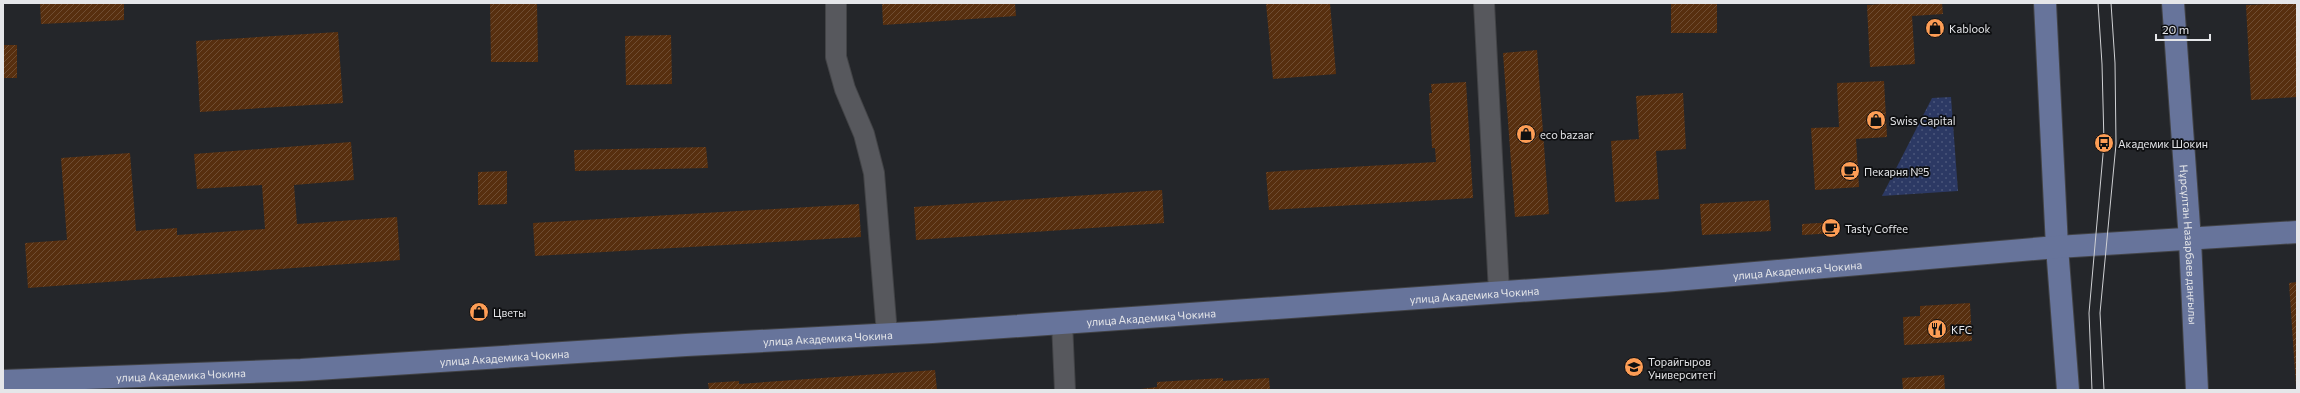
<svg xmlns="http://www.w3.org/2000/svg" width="2300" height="393" viewBox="0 0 2300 393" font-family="Commissioner,sans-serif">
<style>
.park{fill:url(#park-dots)}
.building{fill:url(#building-hatch)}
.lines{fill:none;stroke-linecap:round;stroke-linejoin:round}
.minor-casing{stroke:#424346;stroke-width:22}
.major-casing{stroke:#424346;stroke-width:24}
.minor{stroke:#57585d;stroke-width:20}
.major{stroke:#67749b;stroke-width:22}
.tram{stroke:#cfd0d3;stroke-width:1}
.labels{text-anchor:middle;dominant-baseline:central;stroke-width:3.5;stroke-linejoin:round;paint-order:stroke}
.poi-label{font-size:11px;fill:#e5e6e9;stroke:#0e0f11;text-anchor:start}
.street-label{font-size:11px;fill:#e5e6e9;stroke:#0e0f11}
</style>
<defs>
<pattern id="park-dots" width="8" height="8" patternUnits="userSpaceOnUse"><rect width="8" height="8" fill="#2c3964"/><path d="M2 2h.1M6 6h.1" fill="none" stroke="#4a567a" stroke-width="1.8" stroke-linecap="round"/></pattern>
<pattern id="building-hatch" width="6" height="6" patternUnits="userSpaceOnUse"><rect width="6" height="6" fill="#572f0f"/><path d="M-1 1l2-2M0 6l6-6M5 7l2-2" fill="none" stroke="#6f4d32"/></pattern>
</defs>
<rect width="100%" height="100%" fill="#24262a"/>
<!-- park -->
<path class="park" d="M1951 97 1958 191 1882 196 1932 98Z"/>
<!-- building -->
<path class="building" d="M40 3H124V20L41 24Z
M490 3H537L538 62H491Z
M882 3H1015L1016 16 883 25Z
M1266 3H1330L1336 74 1273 79Z
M1671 3H1717V33H1671Z
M1895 3H1942L1943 14 1912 16 1915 64 1870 67 1867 5Z
M2297 3V97L2251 100 2246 5Z
M338 32 343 103 200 112 196 41Z
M671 35 672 84 626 85 625 36Z
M3 45H17V78H3Z
M1537 50 1549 214 1515 217 1503 53Z
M1884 81 1887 137 1856 139 1859 187 1815 190 1811 128 1839 127 1837 83Z
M1466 82 1473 198 1269 210 1266 172 1436 162 1435 148H1432L1429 93H1432L1431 84Z
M1683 93 1686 149 1656 151 1659 199 1615 202 1611 141 1639 139 1636 96Z
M351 142 354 180 294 185 297 224 397 217 400 260 28 288 25 243 67 240 61 158 130 153 136 231 177 228V235L265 229 262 185 197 189 194 154Z
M706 147 708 168 575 171 574 150Z
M507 171V204L478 205V172Z
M1162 190 1164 223 916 240 914 207Z
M1769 200 1771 231 1702 235 1700 204Z
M859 204 861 237 535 256 533 223Z
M1836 222V233L1802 235V224Z
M2297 282V386H2296L2289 283Z
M1970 303 1972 341 1904 345 1903 317 1920 316V306Z
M935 370 937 390H709L708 383 739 381V384Z
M1944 375 1945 390H1903L1902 378Z
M1223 378V381L1269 378 1270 390H1133L1157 387V382Z"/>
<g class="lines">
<defs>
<path id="minor" d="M836 3V57L845 89 864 134 874 173 887 334
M1484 3 1499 292
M1062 322 1065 390"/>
<g id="major">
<path d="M2045 3 2057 247 2068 390"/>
<path id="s1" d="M2173 3 2190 240 2197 390"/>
<path id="s2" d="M3 381 301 370 686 345 932 332 1663 281 2057 247 2297 232"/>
</g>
</defs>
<!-- minor casing -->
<use href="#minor" class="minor-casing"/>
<!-- major casing -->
<use href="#major" class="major-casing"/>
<!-- minor -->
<use href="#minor" class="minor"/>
<!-- major -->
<use href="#major" class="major"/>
<!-- tram -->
<path class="tram" d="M2092 390 2089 313 2104 143 2102 64 2098 3
M2104 390 2100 313 2116 144 2115 63 2111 3"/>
</g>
<!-- icons -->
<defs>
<symbol id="shop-disc" viewBox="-11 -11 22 22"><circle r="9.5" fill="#fd9d55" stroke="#0e0f11"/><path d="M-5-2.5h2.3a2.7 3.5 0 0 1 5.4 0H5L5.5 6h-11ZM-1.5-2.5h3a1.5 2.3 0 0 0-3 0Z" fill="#111"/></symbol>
<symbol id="bus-disc" viewBox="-11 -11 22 22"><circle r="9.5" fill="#fd9d55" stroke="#0e0f11"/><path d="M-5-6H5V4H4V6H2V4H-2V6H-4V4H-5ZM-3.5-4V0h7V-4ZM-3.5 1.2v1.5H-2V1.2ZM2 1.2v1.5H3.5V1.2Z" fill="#111"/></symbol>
<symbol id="cafe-disc" viewBox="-11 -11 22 22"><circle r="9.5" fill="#fd9d55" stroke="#0e0f11"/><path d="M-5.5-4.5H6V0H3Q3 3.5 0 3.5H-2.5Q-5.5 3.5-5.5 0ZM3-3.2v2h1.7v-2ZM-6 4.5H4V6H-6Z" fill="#111"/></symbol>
<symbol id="restaurant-disc" viewBox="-11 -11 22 22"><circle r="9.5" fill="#fd9d55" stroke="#0e0f11"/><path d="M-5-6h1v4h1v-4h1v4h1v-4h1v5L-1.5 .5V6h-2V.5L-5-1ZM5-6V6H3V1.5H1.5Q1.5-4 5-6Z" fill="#111"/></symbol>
<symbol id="university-disc" viewBox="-11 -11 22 22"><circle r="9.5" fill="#fd9d55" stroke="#0e0f11"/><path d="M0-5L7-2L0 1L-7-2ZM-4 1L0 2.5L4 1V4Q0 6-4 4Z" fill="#111"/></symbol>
</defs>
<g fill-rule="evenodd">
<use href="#shop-disc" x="1924" y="17" width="22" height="22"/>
<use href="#shop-disc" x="1865" y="109" width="22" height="22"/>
<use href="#shop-disc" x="1515" y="123" width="22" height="22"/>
<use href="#bus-disc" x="2093" y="132" width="22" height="22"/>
<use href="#cafe-disc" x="1839" y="160" width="22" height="22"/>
<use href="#cafe-disc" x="1820" y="217" width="22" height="22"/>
<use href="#shop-disc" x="468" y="301" width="22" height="22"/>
<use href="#restaurant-disc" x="1926" y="318" width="22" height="22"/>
<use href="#university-disc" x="1623" y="356" width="22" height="22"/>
</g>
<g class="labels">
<!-- poi labels -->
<g class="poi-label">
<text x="1949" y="28">Kablook</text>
<text x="1890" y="120">Swiss Capital</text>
<text x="1540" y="134">eco bazaar</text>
<text x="2118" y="143">Академик Шокин</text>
<text x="1864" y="171">Пекарня №5</text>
<text x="1845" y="228">Tasty Coffee</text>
<text x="493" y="312">Цветы</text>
<text x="1951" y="329">KFC</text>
<text x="1648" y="361">Торайгыров<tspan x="1648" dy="13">Университеті</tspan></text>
</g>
<!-- street labels -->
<g class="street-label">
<text stroke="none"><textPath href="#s1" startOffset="242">Нұрсұлтан Назарбаев даңғылы</textPath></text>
<text stroke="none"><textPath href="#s2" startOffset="1798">улица Академика Чокина</textPath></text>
<text stroke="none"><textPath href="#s2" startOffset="1474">улица Академика Чокина</textPath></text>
<text stroke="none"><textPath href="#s2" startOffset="1150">улица Академика Чокина</textPath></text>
<text stroke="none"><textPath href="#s2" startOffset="826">улица Академика Чокина</textPath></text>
<text stroke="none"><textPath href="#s2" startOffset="502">улица Академика Чокина</textPath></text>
<text stroke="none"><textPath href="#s2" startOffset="178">улица Академика Чокина</textPath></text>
</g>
</g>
<!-- border -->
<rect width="2300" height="393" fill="none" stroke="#e5e6e9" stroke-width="8"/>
<!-- scale -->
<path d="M2156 34v6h54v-6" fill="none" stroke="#e5e6e9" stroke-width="2"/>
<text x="2162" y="34" font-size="12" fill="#e5e6e9" stroke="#0e0f11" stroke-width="3" paint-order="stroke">20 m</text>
</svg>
